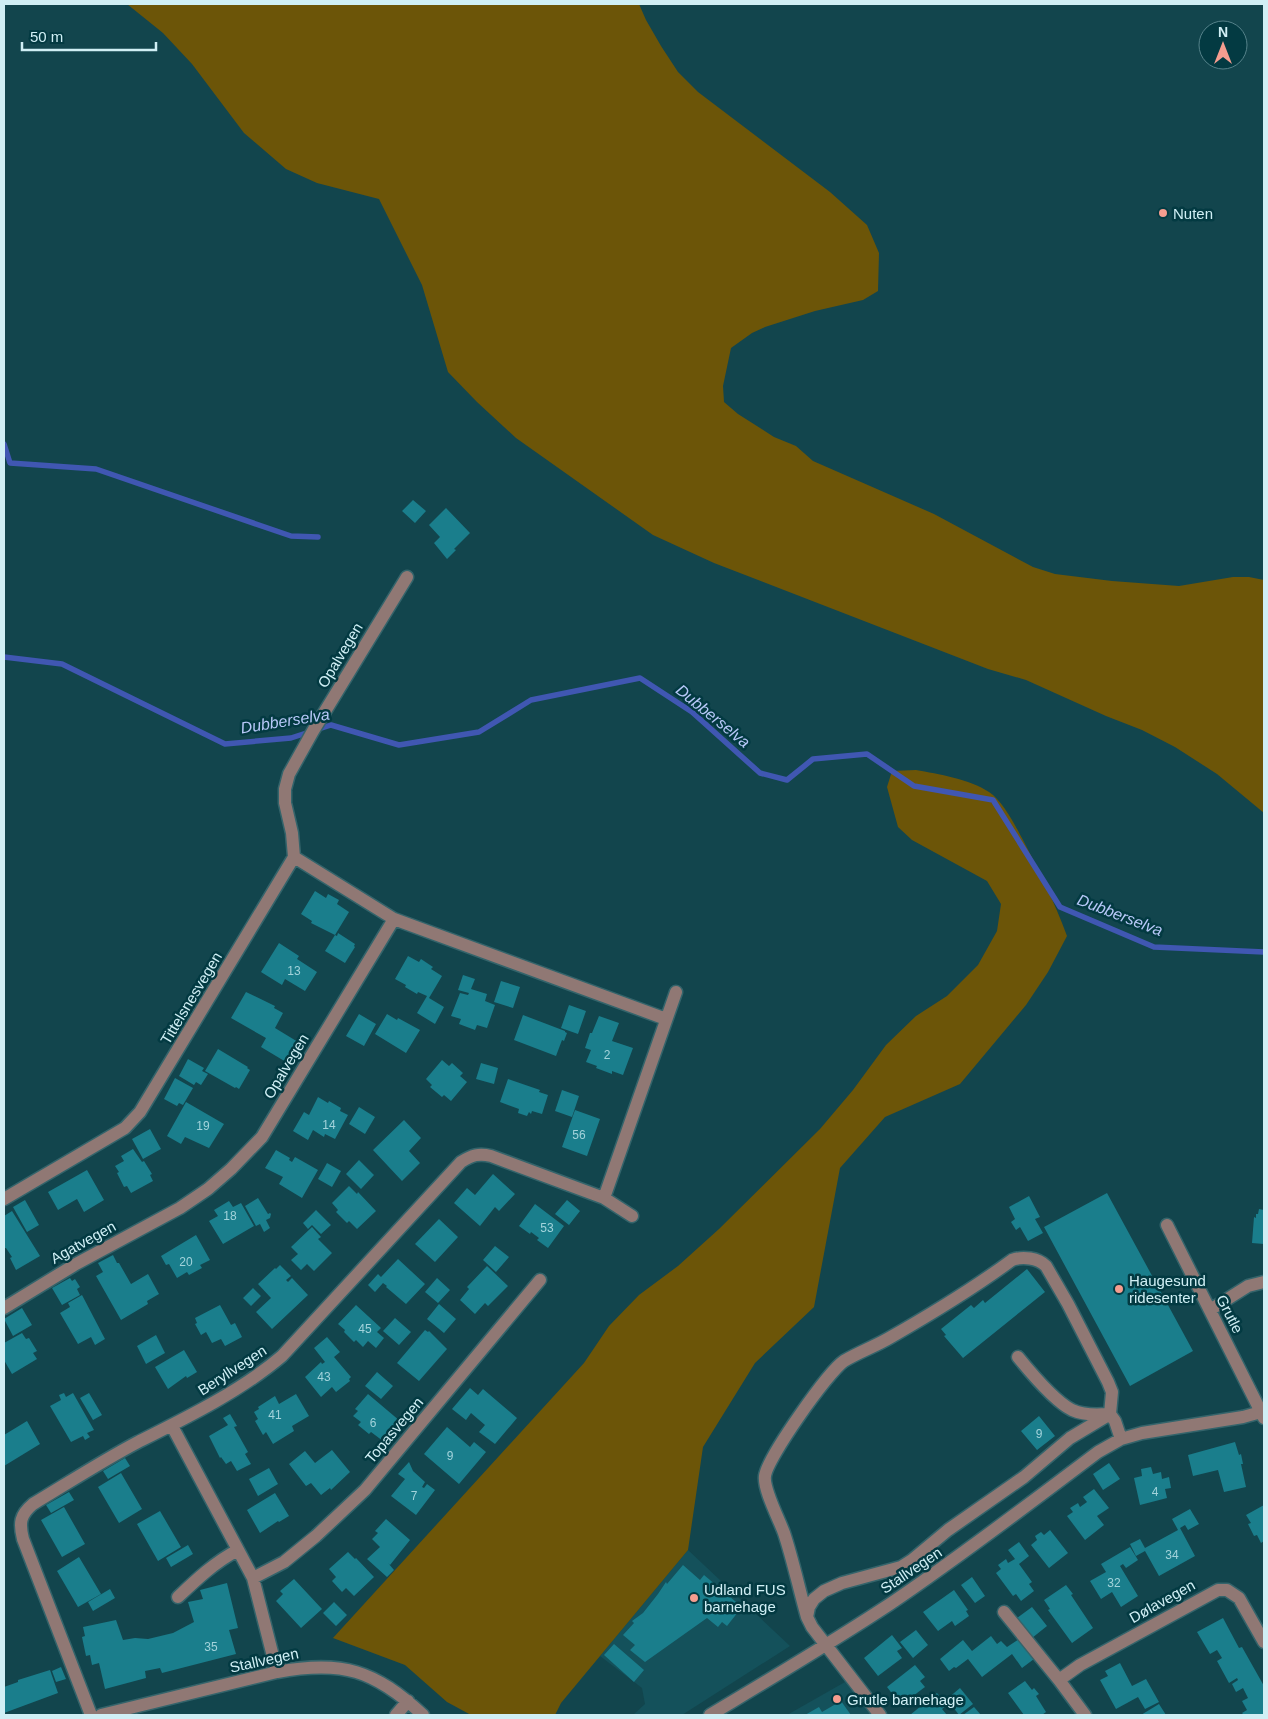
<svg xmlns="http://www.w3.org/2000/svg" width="1268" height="1719" viewBox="0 0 1268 1719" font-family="Helvetica,sans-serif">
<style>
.built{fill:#14515b}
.green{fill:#6c5508}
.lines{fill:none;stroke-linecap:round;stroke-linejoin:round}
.stream{stroke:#4057b2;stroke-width:5.5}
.building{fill:#1a7e8c}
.minor-casing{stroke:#34646b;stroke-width:15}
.minor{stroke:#907874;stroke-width:12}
.poi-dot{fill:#f59d8f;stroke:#033a42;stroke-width:2}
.labels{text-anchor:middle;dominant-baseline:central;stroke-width:5;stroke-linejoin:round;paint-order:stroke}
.number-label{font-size:12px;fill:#a2d3db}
.poi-label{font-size:15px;fill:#d0eff5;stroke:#033a42;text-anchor:start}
.street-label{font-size:15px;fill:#d0eff5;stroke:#033a42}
.water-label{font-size:16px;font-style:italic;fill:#b7c8f8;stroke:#033a42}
</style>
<rect width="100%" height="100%" fill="#12454d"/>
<!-- built -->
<path class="built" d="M688 1550 790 1646 682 1715H633L645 1704 642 1688 600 1656Z
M845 1682 871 1715H787Z"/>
<!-- green -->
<path class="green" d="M127 4H639L646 20 661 46 678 72 698 92 830 192 867 225 879 253 878 291 863 300 815 311 765 327 752 333 731 348 723 386 724 402 738 414 774 437 796 446 813 461 934 514 1033 567 1055 574 1112 581 1179 586 1233 577H1249L1264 580V813L1217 774 1175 747 1142 730 1106 716 1026 680 988 669 714 563 653 535 516 438 477 402 448 372 422 285 379 199 317 183 286 169 244 133 192 64 163 33Z
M916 770C938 774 970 779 989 792 1003 801 1016 827 1024 842 1040 873 1055 903 1067 936L1048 972 1026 1005 960 1084 885 1117 840 1168 814 1307 755 1363 703 1447 688 1550 561 1703 555 1715H471L447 1702 405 1665 333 1638 584 1363 609 1326 639 1295 678 1266 719 1229 820 1129 853 1090 886 1045 916 1016 947 996 978 965 997 931 1001 904 987 881 912 840 898 827 887 787 892 771Z"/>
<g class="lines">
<!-- stream -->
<path class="stream" d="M4 444 10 463 96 469 291 536 318 537
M4 657 62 664 225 744 291 738 331 725 399 745 479 732 531 700 640 678 692 712 760 773 787 780 813 759 867 754 914 786 993 800 1060 907 1154 947 1264 952"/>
</g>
<!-- building -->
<path class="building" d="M413 500 426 511 415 523 402 511Z
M446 508 470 533 454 549 456 550 447 559 434 543 440 537 429 525Z
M315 891 326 898 328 894 339 900 337 904 349 912 335 935 311 923 312 921 301 914Z
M338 933 355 944 354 946 355 947 345 963 325 951 335 935 337 936Z
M279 943 299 956 297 959 317 972 305 991 285 979 282 985 261 972Z
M408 956 419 962 421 959 433 967 431 969 442 976 429 998 444 1007 435 1024 417 1013 427 996 418 992 417 994 405 987 406 985 395 979Z
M463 975 475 979 471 989 487 994 485 1001 495 1005 487 1028 477 1025 475 1030 459 1024 461 1019 451 1016 460 993 468 995 469 993 458 990Z
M501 981 520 987 513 1008 494 1002Z
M246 992 275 1006 274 1008 283 1013 275 1028 298 1042 286 1062 261 1047 266 1038 231 1018Z
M569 1005 586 1011 578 1034 561 1028Z
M359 1014 376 1024 364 1046 346 1036Z
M387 1014 397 1020 398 1018 420 1030 406 1053 375 1034Z
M523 1015 565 1031V1032L567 1033 564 1041 562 1040 556 1056 514 1040Z
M599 1016 619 1023 612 1041 633 1048 623 1075 612 1071V1074L596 1068 597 1066 586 1062 591 1050 585 1048 590 1033H592Z
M218 1049 248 1067 247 1068 250 1070 239 1089 236 1087 235 1088 205 1071Z
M188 1059 204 1068 202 1071 208 1074 201 1085 196 1082 194 1085 179 1076Z
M442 1060 449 1066 452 1063 463 1073 460 1076 467 1082 451 1101 444 1095 442 1097 430 1087 432 1085 426 1079Z
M481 1063 498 1068 494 1084 476 1079Z
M175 1078 193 1088 183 1105 179 1103 177 1106 164 1099Z
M508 1079 540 1090 539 1092 548 1095 542 1114 532 1111 531 1114 529 1112 527 1116 518 1113 519 1109 500 1102Z
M562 1090 579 1096 572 1117 555 1111Z
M318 1097 328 1103 329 1101 341 1108 340 1111 348 1115 335 1139 325 1134 324 1137 313 1130 308 1140 293 1131 304 1112 309 1115Z
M186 1102 224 1124 209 1148 185 1137 181 1144 167 1136Z
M359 1107 375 1117 365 1134 349 1124Z
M575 1110 600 1119 587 1156 562 1147Z
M404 1120 421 1138 409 1151 420 1163 402 1181 373 1150Z
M150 1129 161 1149 143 1159 132 1139Z
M133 1149 142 1162 144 1161 152 1174 150 1175 153 1181 131 1193 127 1186 124 1187 117 1173 119 1172 115 1166 124 1161 121 1156Z
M276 1150 290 1158 289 1160 292 1162 295 1157 318 1170 302 1198 279 1184 283 1177 265 1168Z
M359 1160 374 1175 361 1189 346 1174Z
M327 1163 341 1171 332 1187 318 1179Z
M87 1170 104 1200 84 1212 77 1199 58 1210 48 1192Z
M493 1174 515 1194 499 1211 495 1207 480 1226 454 1203 467 1188 475 1195Z
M349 1186 357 1194 358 1192 376 1211 357 1229 349 1221 347 1223 336 1212 338 1210 332 1203Z
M1107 1193 1193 1351 1130 1386 1044 1227Z
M1029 1196 1040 1217 1035 1219 1043 1233 1028 1241 1020 1227 1016 1230 1011 1222 1015 1219 1009 1207Z
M258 1198 268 1214 270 1213 271 1214 270 1218 266 1220 270 1228 264 1232 260 1224 256 1226 245 1206Z
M25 1200 39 1225 27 1232 13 1207Z
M567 1200 580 1211 569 1225 555 1214Z
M229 1201 233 1207 241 1203 254 1226 223 1244 209 1221 218 1216 214 1210Z
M535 1204 564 1226 548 1248 537 1240 539 1238 531 1232 530 1234 519 1226Z
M1259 1209 1264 1210V1244L1252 1243 1254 1217 1256 1218V1214H1258Z
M316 1210 331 1225 321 1234 312 1225 308 1229 303 1223Z
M12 1211 40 1256 16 1270 10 1258 12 1257 6 1248H4V1216Z
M439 1219 458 1237 435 1262 415 1244Z
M312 1227 321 1237 318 1239 332 1253 314 1271 307 1264 301 1270 291 1260 298 1254 291 1247Z
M196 1235 210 1260 200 1265 202 1268 189 1275 187 1272 177 1278 169 1264 166 1265 161 1256Z
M495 1246 509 1257 496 1272 483 1260Z
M113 1255 117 1263H119L131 1284 148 1274 159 1294 147 1301 148 1304 121 1320 96 1276 103 1272 98 1263Z
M398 1259 425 1284 406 1304 386 1287 387 1286 383 1283 375 1292 368 1285 378 1274 381 1277Z
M280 1265 291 1276 286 1280 288 1282 292 1278 308 1295 272 1329 256 1312 271 1298 258 1284 275 1268 276 1269Z
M487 1266 508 1286 488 1306 485 1303 475 1314 460 1300 469 1289 467 1287Z
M1027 1269 1045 1292 963 1358 944 1336 946 1335 941 1329 971 1305 974 1308 983 1300 985 1303Z
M70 1278 72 1281 75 1279 80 1287 77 1289 80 1295 62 1305 52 1288Z
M437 1278 450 1290 438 1303 425 1292Z
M253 1288 261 1296 251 1306 243 1298Z
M82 1295 105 1339 95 1345 91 1337 78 1344 60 1313 70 1307 68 1303Z
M439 1304 456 1319 444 1333 427 1319Z
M220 1305 231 1325 235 1323 242 1337 225 1346 221 1339 212 1343 206 1332 201 1335 195 1324 197 1323 195 1318Z
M356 1305 381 1328 377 1332 384 1338 376 1348 368 1341 363 1347 356 1340 354 1342 344 1332 345 1330 338 1324Z
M22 1308 32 1325 13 1336 4 1319Z
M395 1318 411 1332 399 1345 383 1331Z
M425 1330 428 1332 429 1331 447 1349 419 1381 397 1363Z
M22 1333 26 1339 29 1338 37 1351 33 1353 37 1359 12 1374 4 1360V1343Z
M156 1335 165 1353 146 1364 137 1346Z
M327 1337 340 1352 334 1357 351 1377 349 1379 350 1381 336 1392 332 1387 321 1397 305 1377 321 1362 322 1364 325 1362 314 1348Z
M184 1350 197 1372 187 1378 186 1376 168 1389 155 1367Z
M377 1372 393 1386 381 1399 365 1386Z
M470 1388 478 1395 483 1389 517 1418 495 1444 479 1432 485 1425 471 1413 466 1420 452 1409Z
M64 1393 66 1397 73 1393 94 1430 87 1433 90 1437 85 1440 83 1436 71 1442 50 1406 61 1400 59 1395Z
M89 1393 102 1415 93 1420 80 1398Z
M296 1394 309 1416 292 1426 294 1431 273 1444 266 1432 263 1435 255 1421 258 1419 254 1412 259 1409 258 1407 275 1396 279 1404Z
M368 1394 400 1421 383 1441 371 1432 369 1434 358 1425 361 1422 353 1416 358 1411 355 1409Z
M230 1414 237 1426 234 1427 248 1452 245 1454 251 1464 237 1471 231 1461 226 1464 221 1457 220 1458 209 1436 228 1425 223 1418Z
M1039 1416 1055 1436 1037 1450 1021 1431Z
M27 1421 40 1444 4 1466V1435Z
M447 1427 470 1447 474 1442 486 1452 459 1484 424 1454Z
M1235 1442 1239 1455 1241 1454 1243 1464H1241L1246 1487 1224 1492 1218 1470 1193 1476 1188 1455Z
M332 1450 350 1472 331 1490 330 1488 321 1495 311 1483 306 1486 289 1464 305 1451 315 1463Z
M125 1458 130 1466 108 1479 103 1471Z
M409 1462 413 1471 425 1482 422 1487 424 1488 427 1484 435 1490 416 1515 391 1496 405 1479 398 1474Z
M1109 1463 1120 1479 1103 1490 1093 1474Z
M1151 1467 1153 1474 1161 1472 1162 1479 1169 1477 1171 1488 1165 1489 1167 1498 1140 1505 1134 1478 1142 1476 1141 1469Z
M269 1468 278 1484 258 1496 249 1479Z
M121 1473 142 1509 119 1523 98 1487Z
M1094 1489 1109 1508 1097 1516 1104 1525 1085 1540 1067 1516 1073 1512 1070 1508 1078 1503 1080 1507 1087 1502 1083 1497Z
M69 1492 74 1500 51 1513 46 1505Z
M275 1493 289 1516 279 1522 278 1521 260 1533 247 1510Z
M1264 1505V1541L1261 1543 1257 1535 1254 1536 1248 1524 1251 1523 1246 1515Z
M64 1507 85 1544 62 1557 41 1520Z
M1190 1509 1199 1524 1188 1530 1185 1525 1180 1528 1195 1556 1159 1576 1145 1551 1136 1556 1130 1544 1140 1539 1145 1548 1178 1530 1172 1519Z
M160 1511 181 1547 158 1561 137 1524Z
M386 1519 410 1540 390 1565 388 1563 394 1570 387 1577 367 1559 380 1547 372 1539 378 1533 375 1531Z
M1050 1530 1068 1553 1049 1568 1031 1545 1037 1540 1035 1536 1041 1532 1044 1535Z
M1019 1542 1029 1556 1019 1564 1032 1582 1029 1584 1034 1591 1021 1601 1016 1594 1013 1596 996 1573 1001 1569 998 1565 1006 1559 1008 1563 1015 1559 1008 1550Z
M188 1545 193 1554 171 1567 166 1558Z
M1130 1547 1138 1560 1126 1568 1123 1564 1120 1566 1138 1596 1121 1607 1112 1592 1101 1599 1090 1581 1106 1572 1101 1564Z
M348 1552 355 1559 356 1558 374 1577 354 1596 346 1588 342 1592 332 1581 336 1577 329 1569Z
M79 1557 101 1594 78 1607 57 1571Z
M683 1565 700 1580 704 1575 742 1607 727 1626 722 1622 718 1627 707 1618 645 1662 630 1650 635 1645 623 1635 634 1623 632 1621 643 1613 658 1594 666 1582 667 1584Z
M972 1577 985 1596 975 1603 961 1585Z
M294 1579 322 1609 301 1628 276 1601 283 1594 280 1591Z
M227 1583 238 1628 229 1630 236 1654 162 1673 160 1668 145 1671 146 1678 105 1689 99 1663 92 1665 90 1655 86 1656 82 1637 85 1636 83 1627 116 1620 123 1640 135 1638 148 1639 173 1633 194 1622 188 1602 203 1599 200 1590Z
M1066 1585 1073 1594 1071 1595 1093 1628 1072 1643 1048 1610 1050 1609 1044 1600Z
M110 1589 115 1598 93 1611 88 1602Z
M954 1590 968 1610 966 1611 969 1616 955 1626 952 1621 938 1631 923 1612Z
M334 1602 347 1615 336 1626 323 1613Z
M1032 1607 1047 1626 1032 1638 1017 1618Z
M1223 1618 1239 1648 1242 1647 1264 1686V1715H1244L1242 1713 1247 1710 1242 1701 1248 1698 1243 1688 1236 1692 1232 1684 1238 1680 1237 1678 1229 1683 1217 1661 1222 1658 1217 1650 1210 1654 1197 1632Z
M916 1630 928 1645 913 1658 900 1642Z
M892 1635 902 1648 897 1651 902 1658 878 1676 864 1658Z
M991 1636 997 1644 1001 1641 1007 1647 1019 1639 1034 1659 1022 1668 1012 1654 982 1677 968 1659 956 1668 954 1667 949 1671 940 1659 963 1640 972 1651Z
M614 1644 644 1670 634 1682 604 1655Z
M1120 1663 1132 1686 1146 1679 1159 1702 1145 1709 1138 1697 1116 1709 1100 1680 1108 1676 1105 1671Z
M915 1665 925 1677 920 1681 925 1687 901 1705 887 1687Z
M61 1667 66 1679 56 1682 52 1671Z
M50 1670 58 1693 4 1713V1687L18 1682V1680Z
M1025 1681 1032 1690 1034 1688 1039 1694 1036 1696 1046 1712 1042 1715H1024L1008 1693Z
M960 1688 973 1704 959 1715 947 1699Z
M937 1693 947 1705 942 1709 947 1715H910Z
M841 1701 851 1715H805L819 1707 822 1712Z
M1159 1704 1166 1715H1141Z
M974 1707 981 1715H963Z"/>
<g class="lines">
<defs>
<path id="minor" d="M294 857 394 919 666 1019
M604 1198 676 992
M4 1199 125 1128 140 1112 294 857 292 833 285 803V789L289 774 313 731 407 577
M1167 1225 1264 1418
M4 1308 76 1264 180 1208 208 1189 231 1169 262 1137 394 919
M1210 1310 1248 1286 1264 1282
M1018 1357C1031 1373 1054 1401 1072 1410 1083 1415 1095 1415 1107 1414
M1110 1414 1115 1421 1121 1439
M172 1426 253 1578 277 1672
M253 1578 284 1562 316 1536 365 1490 540 1280
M178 1597C197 1579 215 1562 238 1550
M1004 1612 1059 1680
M807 1617C799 1589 793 1560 784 1533 779 1519 763 1489 765 1476 767 1458 828 1372 844 1361 859 1352 876 1346 891 1337 933 1313 974 1288 1012 1260 1023 1256 1038 1258 1046 1266L1068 1304 1108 1382 1112 1392 1110 1414
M91 1715 23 1539C19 1523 20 1515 33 1504 68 1483 102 1461 138 1442 186 1418 241 1391 282 1356L461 1162C472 1155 479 1153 491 1156L604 1198 632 1216
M101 1715 277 1672C343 1660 374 1670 423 1715
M396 1715 408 1701
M710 1715C770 1679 831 1643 890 1604 961 1556 1029 1504 1098 1452L1121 1439 1142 1433 1243 1417 1261 1412
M880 1715 812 1627 807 1617 809 1607 814 1599 824 1591 842 1583 901 1567 912 1560 948 1530 1024 1477 1070 1438 1110 1414
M1085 1715 1059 1680 1080 1665 1218 1590H1227L1239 1598 1264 1642"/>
</defs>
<!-- minor casing -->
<use href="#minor" class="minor-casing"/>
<!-- minor -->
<use href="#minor" class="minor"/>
</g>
<!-- markers -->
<g class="poi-dot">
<circle cx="1163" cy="213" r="5"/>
<circle cx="1119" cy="1289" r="5"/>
<circle cx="694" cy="1598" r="5"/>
<circle cx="837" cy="1699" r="5"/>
</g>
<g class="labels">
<!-- number labels -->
<g class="number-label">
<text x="294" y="971">13</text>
<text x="607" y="1055">2</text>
<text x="329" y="1125">14</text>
<text x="203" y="1126">19</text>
<text x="579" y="1135">56</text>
<text x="230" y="1216">18</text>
<text x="547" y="1228">53</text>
<text x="186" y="1262">20</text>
<text x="365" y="1329">45</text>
<text x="324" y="1377">43</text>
<text x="275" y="1415">41</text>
<text x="373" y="1423">6</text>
<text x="1039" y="1434">9</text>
<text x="450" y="1456">9</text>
<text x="1155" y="1492">4</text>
<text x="414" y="1496">7</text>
<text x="1172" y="1555">34</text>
<text x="1114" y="1583">32</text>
<text x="211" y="1647">35</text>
</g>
<!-- poi labels -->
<g class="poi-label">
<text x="1173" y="213">Nuten</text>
<text x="1129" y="1280">Haugesund<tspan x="1129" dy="17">ridesenter</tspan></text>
<text x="704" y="1589">Udland FUS<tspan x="704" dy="17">barnehage</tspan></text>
<text x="847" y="1699">Grutle barnehage</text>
</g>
<!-- street labels -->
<g class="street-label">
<text transform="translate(340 655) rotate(-59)">Opalvegen</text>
<text transform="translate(191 998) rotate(-59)">Tittelsnesvegen</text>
<text transform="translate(286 1066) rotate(-59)">Opalvegen</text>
<text transform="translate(83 1242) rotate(-29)">Agatvegen</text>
<text transform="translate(1230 1314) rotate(63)">Grutle</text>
<text transform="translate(232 1370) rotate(-33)">Beryllvegen</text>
<text transform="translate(394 1430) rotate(-50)">Topasvegen</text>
<text transform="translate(911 1570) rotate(-34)">Stallvegen</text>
<text transform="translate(1162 1601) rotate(-29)">Dølavegen</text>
<text transform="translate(264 1660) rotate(-12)">Stallvegen</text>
</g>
<!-- water labels -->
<g class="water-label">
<text transform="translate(713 716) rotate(39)">Dubberselva</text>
<text transform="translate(285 721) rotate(-9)">Dubberselva</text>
<text transform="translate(1120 915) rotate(21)">Dubberselva</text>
</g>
</g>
<!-- border -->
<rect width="1268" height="1719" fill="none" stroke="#d0eff5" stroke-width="10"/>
<!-- north arrow -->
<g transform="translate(1223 45)"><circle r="24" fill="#033a42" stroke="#55828a"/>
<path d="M0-4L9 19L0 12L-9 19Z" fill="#f59d8f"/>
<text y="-8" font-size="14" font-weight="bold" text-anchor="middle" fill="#d0eff5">N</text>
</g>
<!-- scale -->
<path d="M22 42v8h134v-8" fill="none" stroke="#d0eff5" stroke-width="2.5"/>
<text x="30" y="42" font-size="15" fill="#d0eff5" stroke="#033a42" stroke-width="4" paint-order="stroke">50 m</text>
</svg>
